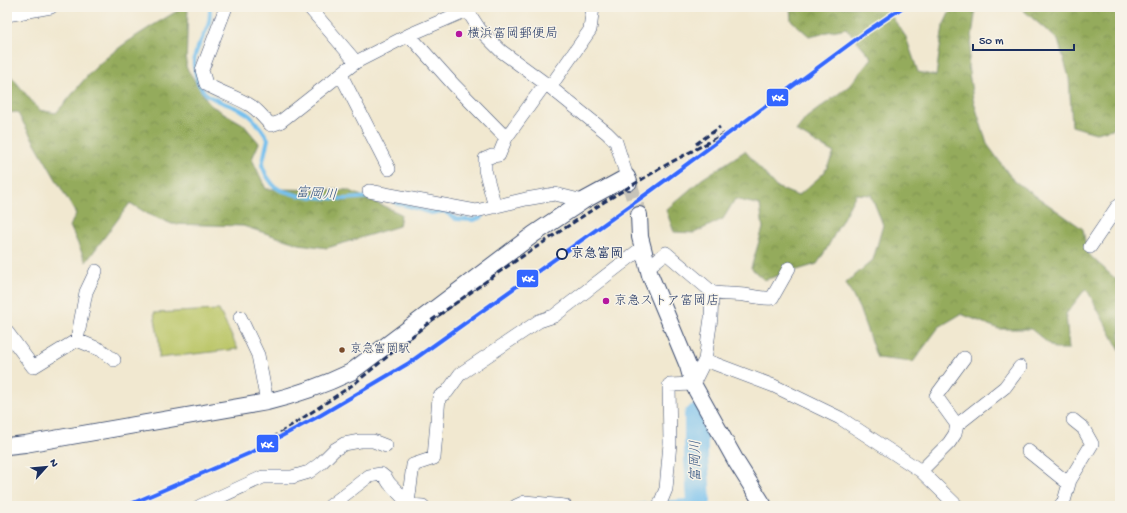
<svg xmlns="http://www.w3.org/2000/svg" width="1127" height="513" viewBox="0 0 1127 513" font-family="'Gochi Hand','Klee One',sans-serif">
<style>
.green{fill:#bbc668;stroke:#6b7a63}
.forest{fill:url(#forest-crowns);stroke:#586d5d}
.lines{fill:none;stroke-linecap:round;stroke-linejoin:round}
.stream{stroke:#75c0ee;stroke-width:4}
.river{stroke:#75c0ee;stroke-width:24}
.tertiary-tunnel{stroke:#c6c3b9;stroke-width:16;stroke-dasharray:16 8;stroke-linecap:butt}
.minor-casing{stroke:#3b4b6f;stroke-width:14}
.tertiary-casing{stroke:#3b4b6f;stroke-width:18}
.minor{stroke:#fff;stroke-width:13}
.tertiary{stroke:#fff;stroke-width:16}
.rail{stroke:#1b2f5e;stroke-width:3;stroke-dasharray:6 3;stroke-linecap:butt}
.rail-1-casing{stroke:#f7f3e8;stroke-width:7}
.rail-1{stroke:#36f;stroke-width:4}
.poi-dot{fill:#b5179e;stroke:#f7f3e8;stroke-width:1.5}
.stop-dot{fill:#f7f3e8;stroke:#1b2f5e;stroke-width:2}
.bus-dot{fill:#7a4b2a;stroke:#f7f3e8;stroke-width:1.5}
.labels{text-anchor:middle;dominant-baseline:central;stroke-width:3;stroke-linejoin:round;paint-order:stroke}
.bus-label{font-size:12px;fill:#1b2f5e;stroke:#f7f3e8;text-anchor:start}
.poi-label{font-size:13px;fill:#1b2f5e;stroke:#f7f3e8;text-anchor:start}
.stop-label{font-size:13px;font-weight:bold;fill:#1b2f5e;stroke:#f7f3e8;text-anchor:start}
.water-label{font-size:14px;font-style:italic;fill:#325382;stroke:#f7f3e8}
.line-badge{stroke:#f7f3e8;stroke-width:1.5}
.badge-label{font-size:11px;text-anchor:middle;font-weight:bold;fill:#fff}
</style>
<defs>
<pattern id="forest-crowns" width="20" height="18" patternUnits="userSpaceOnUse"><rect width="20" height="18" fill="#94ab5c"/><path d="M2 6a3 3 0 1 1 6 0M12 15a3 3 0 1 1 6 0" fill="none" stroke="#788c4f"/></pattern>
</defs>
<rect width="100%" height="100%" fill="#f7f3e8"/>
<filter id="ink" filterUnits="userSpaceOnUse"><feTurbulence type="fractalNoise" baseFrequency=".025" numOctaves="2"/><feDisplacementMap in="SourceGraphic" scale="8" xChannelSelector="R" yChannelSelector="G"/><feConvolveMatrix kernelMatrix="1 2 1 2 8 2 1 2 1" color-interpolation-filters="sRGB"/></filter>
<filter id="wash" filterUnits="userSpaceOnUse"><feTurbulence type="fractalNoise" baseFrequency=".012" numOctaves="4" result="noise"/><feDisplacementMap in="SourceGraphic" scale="16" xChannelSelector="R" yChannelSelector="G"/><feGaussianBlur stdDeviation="0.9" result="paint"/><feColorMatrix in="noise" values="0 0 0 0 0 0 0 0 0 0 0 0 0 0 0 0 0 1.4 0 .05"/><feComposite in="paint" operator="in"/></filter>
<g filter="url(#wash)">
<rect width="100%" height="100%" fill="#f1e8d0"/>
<!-- green -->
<path class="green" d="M219 310 238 349 159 358V342L154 313Z"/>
<!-- forest -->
<path class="forest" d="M184 7H188L186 67 210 105 243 124 259 143 252 159 266 189 348 190 401 214 399 226 327 248 299 244 243 226 172 224 148 214 130 203 86 262 70 226 76 214 17 112 7 113V71L39 110 56 113C69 100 79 84 92 71 119 44 152 26 184 7Z
M790 7H885L906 37 918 72 936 76 943 26 952 7H976L968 66 973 99 987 144 1013 180 1083 229 1087 253 1120 283V351L1086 288 1066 314 1069 349H1055L1031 329H999L961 314 939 327 913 362 877 358 859 308 846 283 873 260 883 225 871 195 856 194 826 250 817 264 764 280 751 268 763 228 760 205 735 199 723 219 694 233 674 232 666 210 702 179 745 151 776 187 798 196 824 173 834 153 796 131 806 118 849 86 872 58 846 28 809 36 791 20Z
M1021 7H1120V127L1096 133 1072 126 1069 77 1058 40 1023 10Z"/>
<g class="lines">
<!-- stream -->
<path class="stream" d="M210 7C210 12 210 18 209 22 206 36 194 48 194 62 194 66 195 71 196 75 201 104 229 100 249 115 257 122 262 130 268 139L262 165 266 175 274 186 280 190 300 196 344 199 372 197
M395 202 431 213 444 211 456 219 473 220 482 217
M628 506 699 500"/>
<!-- river -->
<path class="river" d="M696 416V458L699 500 697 506"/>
</g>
</g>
<g filter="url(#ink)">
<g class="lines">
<!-- tertiary-tunnel -->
<path class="tertiary-tunnel" d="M629 182 639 215"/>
<defs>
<path id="minor" d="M226 7 202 70 206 84C219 92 234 96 248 104 258 109 263 118 271 125L280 122 356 62 409 35 467 10
M309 7 356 62
M465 7 480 30 501 51 550 87 607 133 616 142 627 177
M7 15 51 7
M409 35 453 84 506 138 499 155 492 156 485 159V170L495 207
M341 75 389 169
M550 87 590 30 593 7
M506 138 545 84
M369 191 476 211 526 199 555 194 583 201
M1090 247 1117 207 1120 205
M648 267 666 253 712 292C723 295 733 293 744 295 753 296 762 299 772 298L789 268
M240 317 258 355 267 402
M7 332 33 367 77 340 86 292 96 271
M77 340 101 350 114 360
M705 360 774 386 840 418 921 471 957 506
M957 425 1005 387 1020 367
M1028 451 1069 484
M921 471 949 443 955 434 957 425 936 396 964 358
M408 503 413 465 434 458 439 397 447 392 460 374 539 321 554 316 643 247
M200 506 263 477H292L309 472 321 463 334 450 344 444 360 441H373L386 446
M330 506 369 476 381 474 386 478 389 483 410 505 423 506
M516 506 525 502 565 506
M659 506 666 489 670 443 669 385 693 384 705 360 711 318 712 292
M1060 506 1064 501 1070 480 1092 444 1083 428 1073 420"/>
<path id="tertiary" d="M639 215 640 237 650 275 688 366 693 384 737 463 764 506
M7 446 25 444 267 402C296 395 324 385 351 372L534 234 583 201 627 177 629 182"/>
</defs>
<!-- minor casing -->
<use href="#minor" class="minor-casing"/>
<!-- tertiary casing -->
<use href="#tertiary" class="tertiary-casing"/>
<!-- minor -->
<use href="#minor" class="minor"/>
<!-- tertiary -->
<use href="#tertiary" class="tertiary"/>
<!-- rail -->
<path class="rail" d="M696 144 720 127
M250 453 354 384 432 320 502 270 604 202 666 165 737 127"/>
<defs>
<path id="rail-1" d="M126 506 250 453 321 415 409 363 652 190 866 32 903 7"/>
</defs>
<!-- rail-1 casing -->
<use href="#rail-1" class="rail-1-casing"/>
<!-- rail-1 -->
<use href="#rail-1" class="rail-1"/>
</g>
</g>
<!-- markers -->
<g class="poi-dot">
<circle cx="459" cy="34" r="4"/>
<circle cx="606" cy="301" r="4"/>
</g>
<circle class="stop-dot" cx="562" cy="254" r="5"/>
<circle class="bus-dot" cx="342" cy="350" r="3.5"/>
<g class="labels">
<!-- bus labels -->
<g class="bus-label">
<text x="350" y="350">京急富岡駅</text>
</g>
<!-- poi labels -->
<g class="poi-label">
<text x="467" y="34">横浜富岡郵便局</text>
<text x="614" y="301">京急ストア富岡店</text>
</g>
<!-- stop labels -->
<g class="stop-label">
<text x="571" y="254">京急富岡</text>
</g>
<!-- water labels -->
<g class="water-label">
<text transform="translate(316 195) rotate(4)">富岡川</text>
<text transform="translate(697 461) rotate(-91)">富岡川</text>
</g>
</g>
<g class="line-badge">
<rect x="766" y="88" width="23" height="19" rx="4" fill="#36f"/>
<rect x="516" y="269" width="23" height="19" rx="4" fill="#36f"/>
<rect x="256" y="434" width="23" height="19" rx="4" fill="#36f"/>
</g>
<g class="badge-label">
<text x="778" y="101">KK</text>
<text x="528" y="282">KK</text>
<text x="267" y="448">KK</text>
</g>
<!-- margin -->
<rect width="1127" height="513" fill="none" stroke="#f7f3e8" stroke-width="24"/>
<!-- north arrow -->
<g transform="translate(46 467) rotate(63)" stroke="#f7f3e8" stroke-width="3" paint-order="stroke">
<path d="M0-3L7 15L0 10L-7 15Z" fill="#1b2f5e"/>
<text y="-6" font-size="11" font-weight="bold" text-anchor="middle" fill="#1b2f5e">N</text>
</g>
<!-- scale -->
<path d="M973 44v6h101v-6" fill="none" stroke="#1b2f5e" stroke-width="2"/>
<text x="979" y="44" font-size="12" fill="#1b2f5e" stroke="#f7f3e8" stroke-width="3" paint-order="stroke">50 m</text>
</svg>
